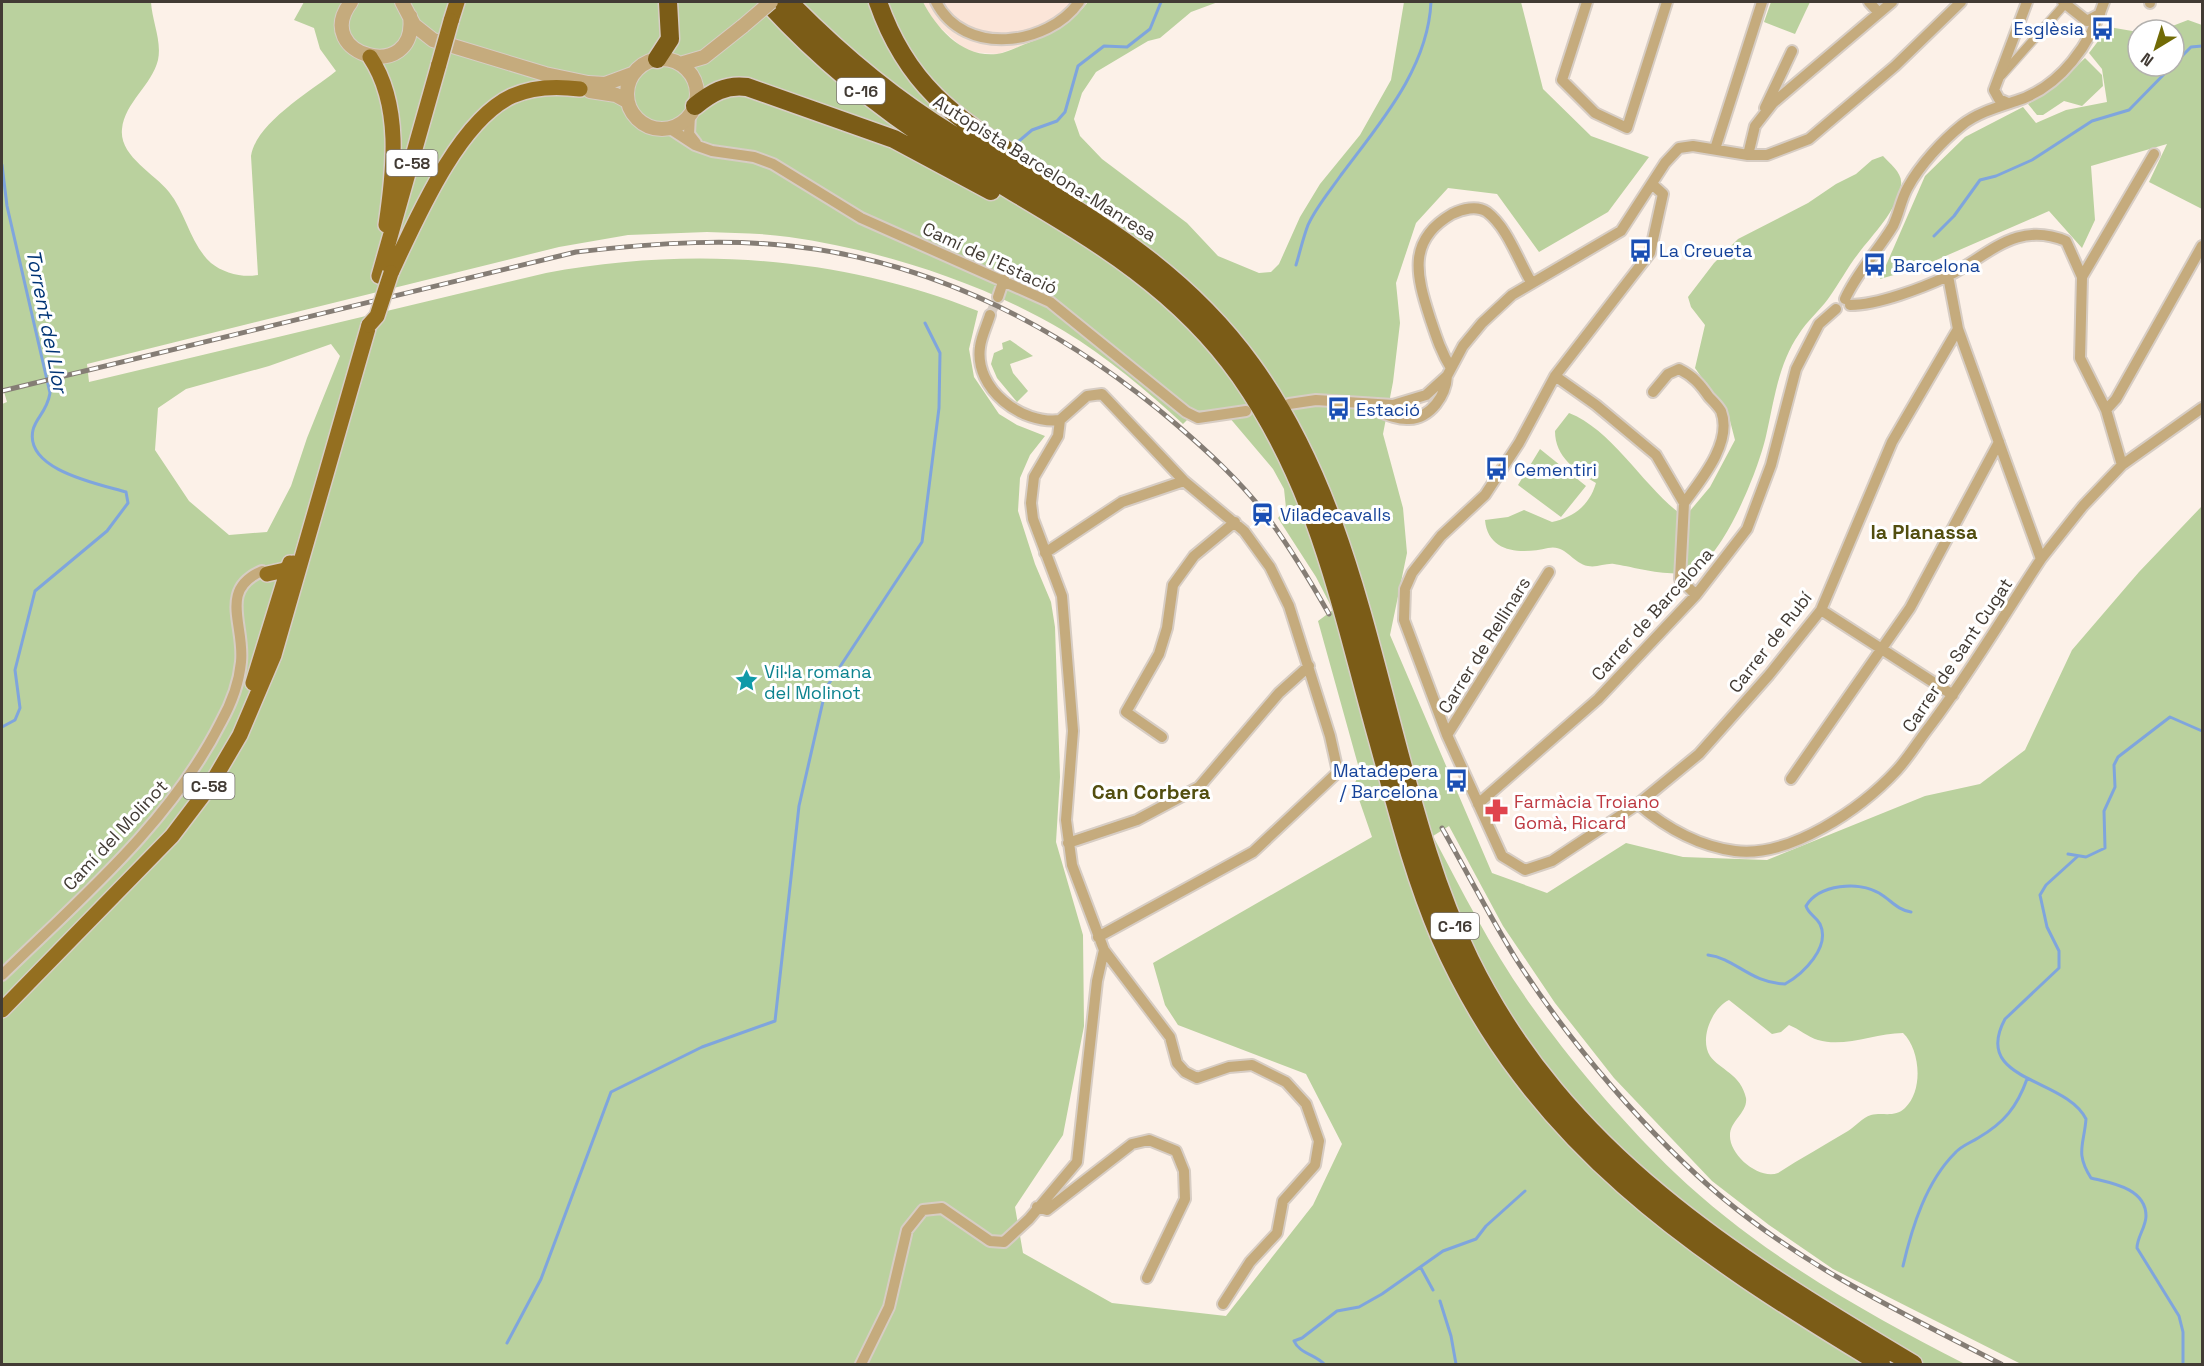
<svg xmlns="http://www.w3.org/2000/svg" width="2204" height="1366" viewBox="0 0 2204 1366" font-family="'Space Grotesk',sans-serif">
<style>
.industrial{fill:#fbe5d8}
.green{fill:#bad19e;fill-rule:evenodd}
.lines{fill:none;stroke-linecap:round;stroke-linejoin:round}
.stream{stroke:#7fa5dd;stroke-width:3}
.minor-tunnel{stroke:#d7cdc4;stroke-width:10;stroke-dasharray:10 5;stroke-linecap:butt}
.pedestrian-casing{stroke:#d7cdc4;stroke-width:11}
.minor-casing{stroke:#d7cdc4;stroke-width:14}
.tertiary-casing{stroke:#d7cdc4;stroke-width:16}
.primary-casing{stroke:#d7cdc4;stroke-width:18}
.motorway-casing{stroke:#d7cdc4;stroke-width:21}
.pedestrian{stroke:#c5ab7d;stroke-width:8}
.minor{stroke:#c5ab7d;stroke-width:10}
.tertiary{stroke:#c5ab7d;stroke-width:14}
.primary{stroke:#946f20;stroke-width:15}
.motorway{stroke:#7b5c17;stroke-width:18}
.rail-casing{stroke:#857d75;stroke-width:5}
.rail{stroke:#fff;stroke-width:3;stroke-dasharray:9;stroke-linecap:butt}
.tertiary-bridge-casing{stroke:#d7cdc4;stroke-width:16;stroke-linecap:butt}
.primary-bridge-casing{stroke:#d7cdc4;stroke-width:18;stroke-linecap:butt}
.tertiary-bridge{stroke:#c5ab7d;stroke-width:14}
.primary-bridge{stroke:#946f20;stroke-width:15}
.labels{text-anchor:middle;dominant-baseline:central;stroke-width:6;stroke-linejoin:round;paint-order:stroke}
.shield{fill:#fff;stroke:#7b7671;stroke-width:1.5}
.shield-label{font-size:16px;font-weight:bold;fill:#423b34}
.transit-label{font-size:18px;fill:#164399;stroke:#fff;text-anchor:start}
.street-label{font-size:18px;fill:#423b34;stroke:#fff}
.culture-label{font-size:18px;fill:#0d838f;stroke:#fff;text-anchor:start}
.health-label{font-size:18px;fill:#be3a42;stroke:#fff;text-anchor:start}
.water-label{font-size:20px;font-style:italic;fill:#003475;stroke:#fff}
.neighbourhood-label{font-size:20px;font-weight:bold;fill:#524e0f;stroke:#fff}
</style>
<rect width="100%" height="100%" fill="#fcf1e8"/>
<!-- industrial -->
<path class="industrial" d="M923 2H1088L1069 23 1043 38 998 54 972 52 962 47 935 23Z"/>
<!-- green -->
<path class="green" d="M2 2H151C152 21 162 41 158 60 152 85 125 102 122 129 119 156 154 173 169 192 186 213 190 244 211 263 223 273 243 278 258 275L251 156C256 123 310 92 336 71L320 49 314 28 294 20 304 2H923C937 29 963 58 997 54 1007 53 1019 46 1028 43 1053 34 1072 22 1088 2H1218L1191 12 1160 38 1148 41 1096 72 1082 93 1074 119 1080 136 1102 159 1187 223 1218 256 1259 273 1271 272 1279 264 1300 217 1320 184 1360 135 1391 80 1404 2H1521L1543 89 1591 136 1649 157 1608 212 1539 252 1497 194 1448 188 1416 223 1396 283 1400 323 1393 382 1383 434 1403 508 1407 553 1390 635 1492 873 1547 893 1626 843 1683 857 1767 860 1925 796 1980 784 2025 750 2072 650 2139 572 2202 506V1364H2021L1833 1269 1769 1225 1712 1181 1614 1078 1555 1003 1503 926 1449 826 1433 836C1464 895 1494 954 1533 1008 1573 1064 1626 1126 1675 1173 1759 1253 1863 1312 1965 1364H2V404L7 402 2 385ZM707 232C734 233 762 233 789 237 881 250 984 283 1064 331 1107 357 1146 390 1183 424L1196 411 1223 410 1273 469 1284 489 1286 508 1278 518 1316 577 1333 610 1318 621 1360 772 1354 785 1372 837 1153 963 1165 1005 1178 1025 1306 1074 1342 1144 1313 1205 1226 1316 1112 1303 1023 1253 1015 1207 1063 1135 1084 1026 1083 935 1056 842 1060 777 1055 627 1051 602 1035 564 1018 511 1020 478 1030 455 1045 436 1017 425 999 414 974 377 969 349 978 311C840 256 691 246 546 273L89 382 87 364 559 247 628 235ZM331 344 340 356 307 438 291 486 267 532 229 535 189 501 155 450 158 408 186 389 269 366ZM1729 1000 1772 1034 1781 1032 1789 1025C1799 1029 1808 1037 1818 1040 1845 1048 1875 1033 1903 1033 1920 1049 1924 1090 1905 1108 1895 1118 1883 1112 1871 1115 1862 1118 1856 1126 1848 1131 1825 1145 1801 1158 1778 1173 1759 1180 1729 1155 1730 1135 1730 1121 1748 1112 1746 1098 1741 1074 1720 1070 1710 1056 1699 1039 1712 1008 1729 1000Z
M1771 2H1810L1795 34 1764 22Z
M2188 20 2202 25V209L2149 182 2167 144 2091 166 2095 220 2082 248 2049 211 1918 268 1880 279 1925 176 1965 137 2023 107 2036 123 2066 110 2107 102 2102 69 2089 53 2109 27 2138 32V66H2174V30H2162Z
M2085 58 2102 75 2103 86 2082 106 2064 101 2043 115H2037L2028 104 2056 86Z
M1883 156C1890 164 1903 173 1901 185 1897 211 1873 234 1858 254 1847 268 1839 284 1828 299 1819 311 1807 321 1799 334 1778 364 1774 402 1766 436 1758 471 1727 547 1698 568 1680 581 1635 567 1614 564 1606 563 1596 568 1588 566 1572 563 1566 544 1548 548 1523 554 1488 554 1485 520L1508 517 1524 510 1552 522C1574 517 1589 506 1596 483 1576 471 1555 457 1555 431L1569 413C1611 429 1643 485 1678 512H1689L1710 487 1735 440 1729 417 1695 368 1705 325 1691 307 1688 297 1714 263 1738 239 1808 203 1836 184 1856 174 1872 160Z
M1010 340 1033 356 1010 364 1013 373 1028 391 1017 402 997 378 991 364 994 353 1003 349 1002 343Z
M1540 449 1586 486 1561 517 1518 485Z"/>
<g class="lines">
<!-- stream -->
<path class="stream" d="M2174 64 2191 47 2202 46
M1013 146 1032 130 1057 121 1065 112 1078 66 1104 46 1127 47 1150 29 1161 2
M2 165 7 206 50 393C47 412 36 417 33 430 24 470 99 484 126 492L128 503 107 531 35 591 15 670 20 708 15 720 2 727
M1934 236 1954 216 1980 180 1996 176 2032 160 2092 121 2129 110 2172 66
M1296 265C1300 252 1303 238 1308 225 1316 207 1330 191 1341 175 1379 124 1428 69 1431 2
M2068 854 2086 857 2105 848 2104 811 2115 787 2114 765 2118 757 2170 717 2202 731
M2078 856 2046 885 2040 895 2047 927 2059 951V968L2005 1019C1971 1082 2065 1077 2086 1119 2084 1145 2075 1153 2091 1178 2111 1183 2146 1188 2146 1216 2146 1227 2137 1237 2137 1248L2179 1316 2183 1332V1364
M1708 955C1735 958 1750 983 1785 984 1803 974 1831 947 1820 924 1816 916 1809 915 1806 906 1819 884 1859 881 1879 893 1891 900 1897 910 1911 912
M1903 1266C1912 1227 1926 1182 1955 1153 1961 1146 1970 1143 1978 1138 2004 1123 2017 1107 2027 1079
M1421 1268 1433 1290
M1440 1301 1451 1336 1456 1364
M507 1343 541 1279 611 1092 702 1047 775 1021 799 806 826 688 922 542 939 408 940 353 925 323
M1324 1364C1316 1355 1299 1353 1294 1341L1302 1338 1337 1311 1359 1307 1382 1294 1443 1251 1476 1239 1486 1226 1525 1191"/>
<!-- minor-tunnel -->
<path class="minor-tunnel" d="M990 315 998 297"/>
<defs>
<path id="pedestrian" d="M2002 75 2065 4"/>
<path id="minor" d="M936 2C964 57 1048 46 1079 2
M1587 2 1562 80 1595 113 1627 128 1667 2
M1869 2 1879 13
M2063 2 2087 21 2100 14
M2150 3V2
M2008 103 1999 99 1994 90 2027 2
M1765 108 1792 51
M690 115 689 134 696 143
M669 128 695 145 712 151 754 157 773 164 861 218 1050 302 1186 412 1198 418 1246 411
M1715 149 1762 2
M1748 155 1755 126 1773 103 1892 2
M1652 184 1663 194 1650 253 1555 376 1519 443 1485 495 1441 536 1412 573 1405 589 1404 620 1447 735 1502 856 1525 870 1552 861 1638 804 1699 754 1769 675 1821 610 1892 442 1958 329
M2082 277 2154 154
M998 297 1004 279
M1845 299C1857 272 1878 251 1893 226 1899 214 1901 199 1908 187 1920 165 1942 141 1962 125 1977 113 1998 107 2016 101 2061 87 2091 43 2104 2
M1850 305C1878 305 1922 288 1948 276 1988 256 2016 220 2066 241L2082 277 2080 358 2106 410 2122 465
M990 315C987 325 981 337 980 347 974 389 1022 425 1060 420
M1451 368C1441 352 1436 336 1430 318 1416 275 1407 240 1452 214 1462 209 1477 205 1487 212 1507 227 1518 260 1531 282
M1555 376 1596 405 1656 455 1684 503 1680 579 1696 595
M1653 392 1668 374 1679 369C1693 376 1700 384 1709 397 1713 401 1718 406 1721 411 1733 442 1701 480 1684 503
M1289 404 1316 400 1393 405 1426 395 1447 376 1463 346 1482 323 1512 295 1621 231 1665 163 1679 148 1693 146 1748 155H1767L1809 139 1895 66 1961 2
M1367 407C1380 411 1394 420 1409 419 1431 418 1446 395 1447 376
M2106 410 2116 399 2202 246
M1060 420 1058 436 1034 477 1031 503 1033 519 1062 596 1073 731 1066 820 1072 865 1104 950 1170 1037 1177 1063 1185 1072 1197 1078 1229 1067 1252 1065 1286 1082 1306 1104 1319 1141 1315 1165 1283 1201 1277 1233 1250 1262 1223 1304
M1060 420 1087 396 1102 394 1184 481 1244 531 1270 567 1289 606 1330 736 1338 772 1253 852 1098 937
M1045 553 1122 502 1184 481
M2041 559 2083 506 2122 465 2202 408
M1821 610 1953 695
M1447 735 1549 572
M1162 737 1126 712 1159 654 1167 628 1173 585 1194 556 1235 522
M1791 779 1910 608 1999 442
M1478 804 1598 699 1696 595 1747 529 1771 465 1796 369 1819 324 1836 309
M1638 804C1666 828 1698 846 1735 851 1790 858 1861 809 1897 770 1909 757 1919 740 1930 726 1970 673 2004 615 2041 559L1958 329 1948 276
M1068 843 1137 820 1199 787 1279 693 1309 666
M2 975C81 898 170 823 221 722 231 704 239 683 241 662 245 625 218 590 262 571
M1037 1207 1047 1210 1132 1144 1149 1140 1176 1151 1184 1171 1185 1199 1147 1278
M861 1364 889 1307 907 1230 923 1210 942 1208 990 1241 1004 1242 1029 1219 1077 1162 1097 981 1104 950"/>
<path id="tertiary" d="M351 2C310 56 419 85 410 16
M402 2 414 25 433 40 545 74 588 83 605 84 632 74
M627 94a35 35 0 1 1 70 0a35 35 0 1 1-70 0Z
M680 64 704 57 743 26
M590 91 616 95 627 101"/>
<path id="primary" d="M451 21 457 2
M370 57C402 105 394 171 386 225
M391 273C416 220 458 121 512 96 534 86 557 86 580 89
M379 276 439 64
M267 574 285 570 293 563
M253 683 290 563
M2 1010 172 836 210 786 240 735 274 655 369 325"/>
<path id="motorway" d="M767 2C819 59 878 107 943 149 1051 218 1163 267 1240 376 1317 486 1339 600 1374 726 1394 797 1411 869 1440 937 1531 1144 1694 1251 1881 1364
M789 2C839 53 892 98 953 135 1064 203 1173 256 1251 364 1332 475 1361 610 1396 741 1416 816 1436 890 1470 960 1565 1153 1735 1258 1913 1364
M878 2C912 100 972 126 1052 180
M657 59 670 39 668 2
M695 106C711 93 726 84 747 87L894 139 991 191"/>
</defs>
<!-- pedestrian casing -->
<use href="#pedestrian" class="pedestrian-casing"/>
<!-- minor casing -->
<use href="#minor" class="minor-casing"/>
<!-- tertiary casing -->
<use href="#tertiary" class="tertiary-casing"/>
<!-- primary casing -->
<use href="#primary" class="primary-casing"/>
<!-- motorway casing -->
<use href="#motorway" class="motorway-casing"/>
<!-- pedestrian -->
<use href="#pedestrian" class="pedestrian"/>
<!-- minor -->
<use href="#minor" class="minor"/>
<!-- tertiary -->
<use href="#tertiary" class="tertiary"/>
<!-- primary -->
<use href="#primary" class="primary"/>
<!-- motorway -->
<use href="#motorway" class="motorway"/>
<defs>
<path id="rail" d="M2 391 576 252C656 243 735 237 815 249 952 270 1073 336 1177 425 1207 451 1238 479 1263 511 1288 544 1309 579 1329 614
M1442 828C1467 872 1490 917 1516 959 1569 1042 1649 1136 1724 1199 1807 1268 1906 1315 2001 1364"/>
</defs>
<!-- rail casing -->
<use href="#rail" class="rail-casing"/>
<!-- rail -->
<use href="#rail" class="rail"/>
<defs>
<path id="tertiary-bridge" d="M743 26 771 2"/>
<path id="primary-bridge" d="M439 64 451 21
M369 325 377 316 391 273"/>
</defs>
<!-- tertiary-bridge casing -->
<use href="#tertiary-bridge" class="tertiary-bridge-casing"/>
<!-- primary-bridge casing -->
<use href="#primary-bridge" class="primary-bridge-casing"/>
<!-- tertiary-bridge -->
<use href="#tertiary-bridge" class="tertiary-bridge"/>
<!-- primary-bridge -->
<use href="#primary-bridge" class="primary-bridge"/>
</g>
<!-- icons -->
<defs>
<symbol id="bus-bare" viewBox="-9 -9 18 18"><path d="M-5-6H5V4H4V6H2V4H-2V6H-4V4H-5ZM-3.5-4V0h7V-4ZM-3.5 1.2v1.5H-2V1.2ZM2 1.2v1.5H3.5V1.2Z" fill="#1a4fb4" stroke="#fff" stroke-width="2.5" paint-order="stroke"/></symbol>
<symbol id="station-bare" viewBox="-9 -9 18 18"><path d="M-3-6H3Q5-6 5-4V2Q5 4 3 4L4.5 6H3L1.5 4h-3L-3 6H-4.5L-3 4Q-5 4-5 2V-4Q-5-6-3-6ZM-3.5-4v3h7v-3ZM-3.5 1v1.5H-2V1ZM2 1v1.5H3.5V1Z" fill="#1a4fb4" stroke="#fff" stroke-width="2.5" paint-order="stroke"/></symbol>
<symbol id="sight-bare" viewBox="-9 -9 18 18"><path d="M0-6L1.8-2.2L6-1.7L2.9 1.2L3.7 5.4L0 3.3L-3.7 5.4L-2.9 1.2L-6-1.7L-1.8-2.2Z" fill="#0f9aa8" stroke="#fff" stroke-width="2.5" paint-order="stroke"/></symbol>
<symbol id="pharmacy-bare" viewBox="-9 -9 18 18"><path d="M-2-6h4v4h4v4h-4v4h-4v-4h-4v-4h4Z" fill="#e0444e" stroke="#fff" stroke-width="2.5" paint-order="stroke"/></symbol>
</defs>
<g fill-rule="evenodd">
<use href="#bus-bare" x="2086" y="12" width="33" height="33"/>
<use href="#bus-bare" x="1624" y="234" width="33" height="33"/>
<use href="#bus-bare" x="1858" y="248" width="33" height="33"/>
<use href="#bus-bare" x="1322" y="392" width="33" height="33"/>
<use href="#bus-bare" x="1480" y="452" width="33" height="33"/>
<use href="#station-bare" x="1246" y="498" width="33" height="33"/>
<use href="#sight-bare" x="730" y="664" width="33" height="33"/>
<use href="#bus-bare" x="1440" y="764" width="33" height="33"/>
<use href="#pharmacy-bare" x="1480" y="794" width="33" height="33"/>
</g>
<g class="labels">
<!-- shield labels -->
<g class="shield">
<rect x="837" y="78" width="48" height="26" rx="4.5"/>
<rect x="386.5" y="150" width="51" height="26" rx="4.5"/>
<rect x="183.5" y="773" width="51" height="26" rx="4.5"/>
<rect x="1431" y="913" width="48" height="26" rx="4.5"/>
</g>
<g class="shield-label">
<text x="861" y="91">C-16</text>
<text x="412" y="163">C-58</text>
<text x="209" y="786">C-58</text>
<text x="1455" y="926">C-16</text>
</g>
<!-- transit labels -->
<g class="transit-label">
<text x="2084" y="28" text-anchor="end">Esglèsia</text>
<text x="1659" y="250">La Creueta</text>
<text x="1893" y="265">Barcelona</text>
<text x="1356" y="409">Estació</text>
<text x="1514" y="469">Cementiri</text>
<text x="1280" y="514">Viladecavalls</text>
<text x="1438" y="770" text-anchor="end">Matadepera<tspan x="1438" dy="21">/ Barcelona</tspan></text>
</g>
<!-- street labels -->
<g class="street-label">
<text transform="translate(1045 168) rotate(32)">Autopista Barcelona-Manresa</text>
<text transform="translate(990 258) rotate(25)">Camí de l'Estació</text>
<text transform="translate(1652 614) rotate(-48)">Carrer de Barcelona</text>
<text transform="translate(1770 642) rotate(-52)">Carrer de Rubí</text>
<text transform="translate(1484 645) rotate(-58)">Carrer de Rellinars</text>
<text transform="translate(1957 655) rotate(-56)">Carrer de Sant Cugat</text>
<text transform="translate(115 835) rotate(-47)">Camí del Molinot</text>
</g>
<!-- culture labels -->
<g class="culture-label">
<text x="764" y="671">Vil·la romana<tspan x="764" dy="21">del Molinot</tspan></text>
</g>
<!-- health labels -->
<g class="health-label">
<text x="1514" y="801">Farmàcia Troiano<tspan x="1514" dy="21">Gomà, Ricard</tspan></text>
</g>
<!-- water labels -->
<g class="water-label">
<text transform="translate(47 321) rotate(79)">Torrent del Llor</text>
</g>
<!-- neighbourhood labels -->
<g class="neighbourhood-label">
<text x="1924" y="532">la Planassa</text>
<text x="1151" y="792">Can Corbera</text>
</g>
</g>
<!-- border -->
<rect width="2204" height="1366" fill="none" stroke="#423b34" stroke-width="6"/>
<!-- north arrow -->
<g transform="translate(2156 48) rotate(218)"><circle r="28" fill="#ffffff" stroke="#b3b1ae" stroke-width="1.5"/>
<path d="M0-4.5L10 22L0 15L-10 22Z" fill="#716b06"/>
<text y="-9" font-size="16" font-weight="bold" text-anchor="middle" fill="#423b34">N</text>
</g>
</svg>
